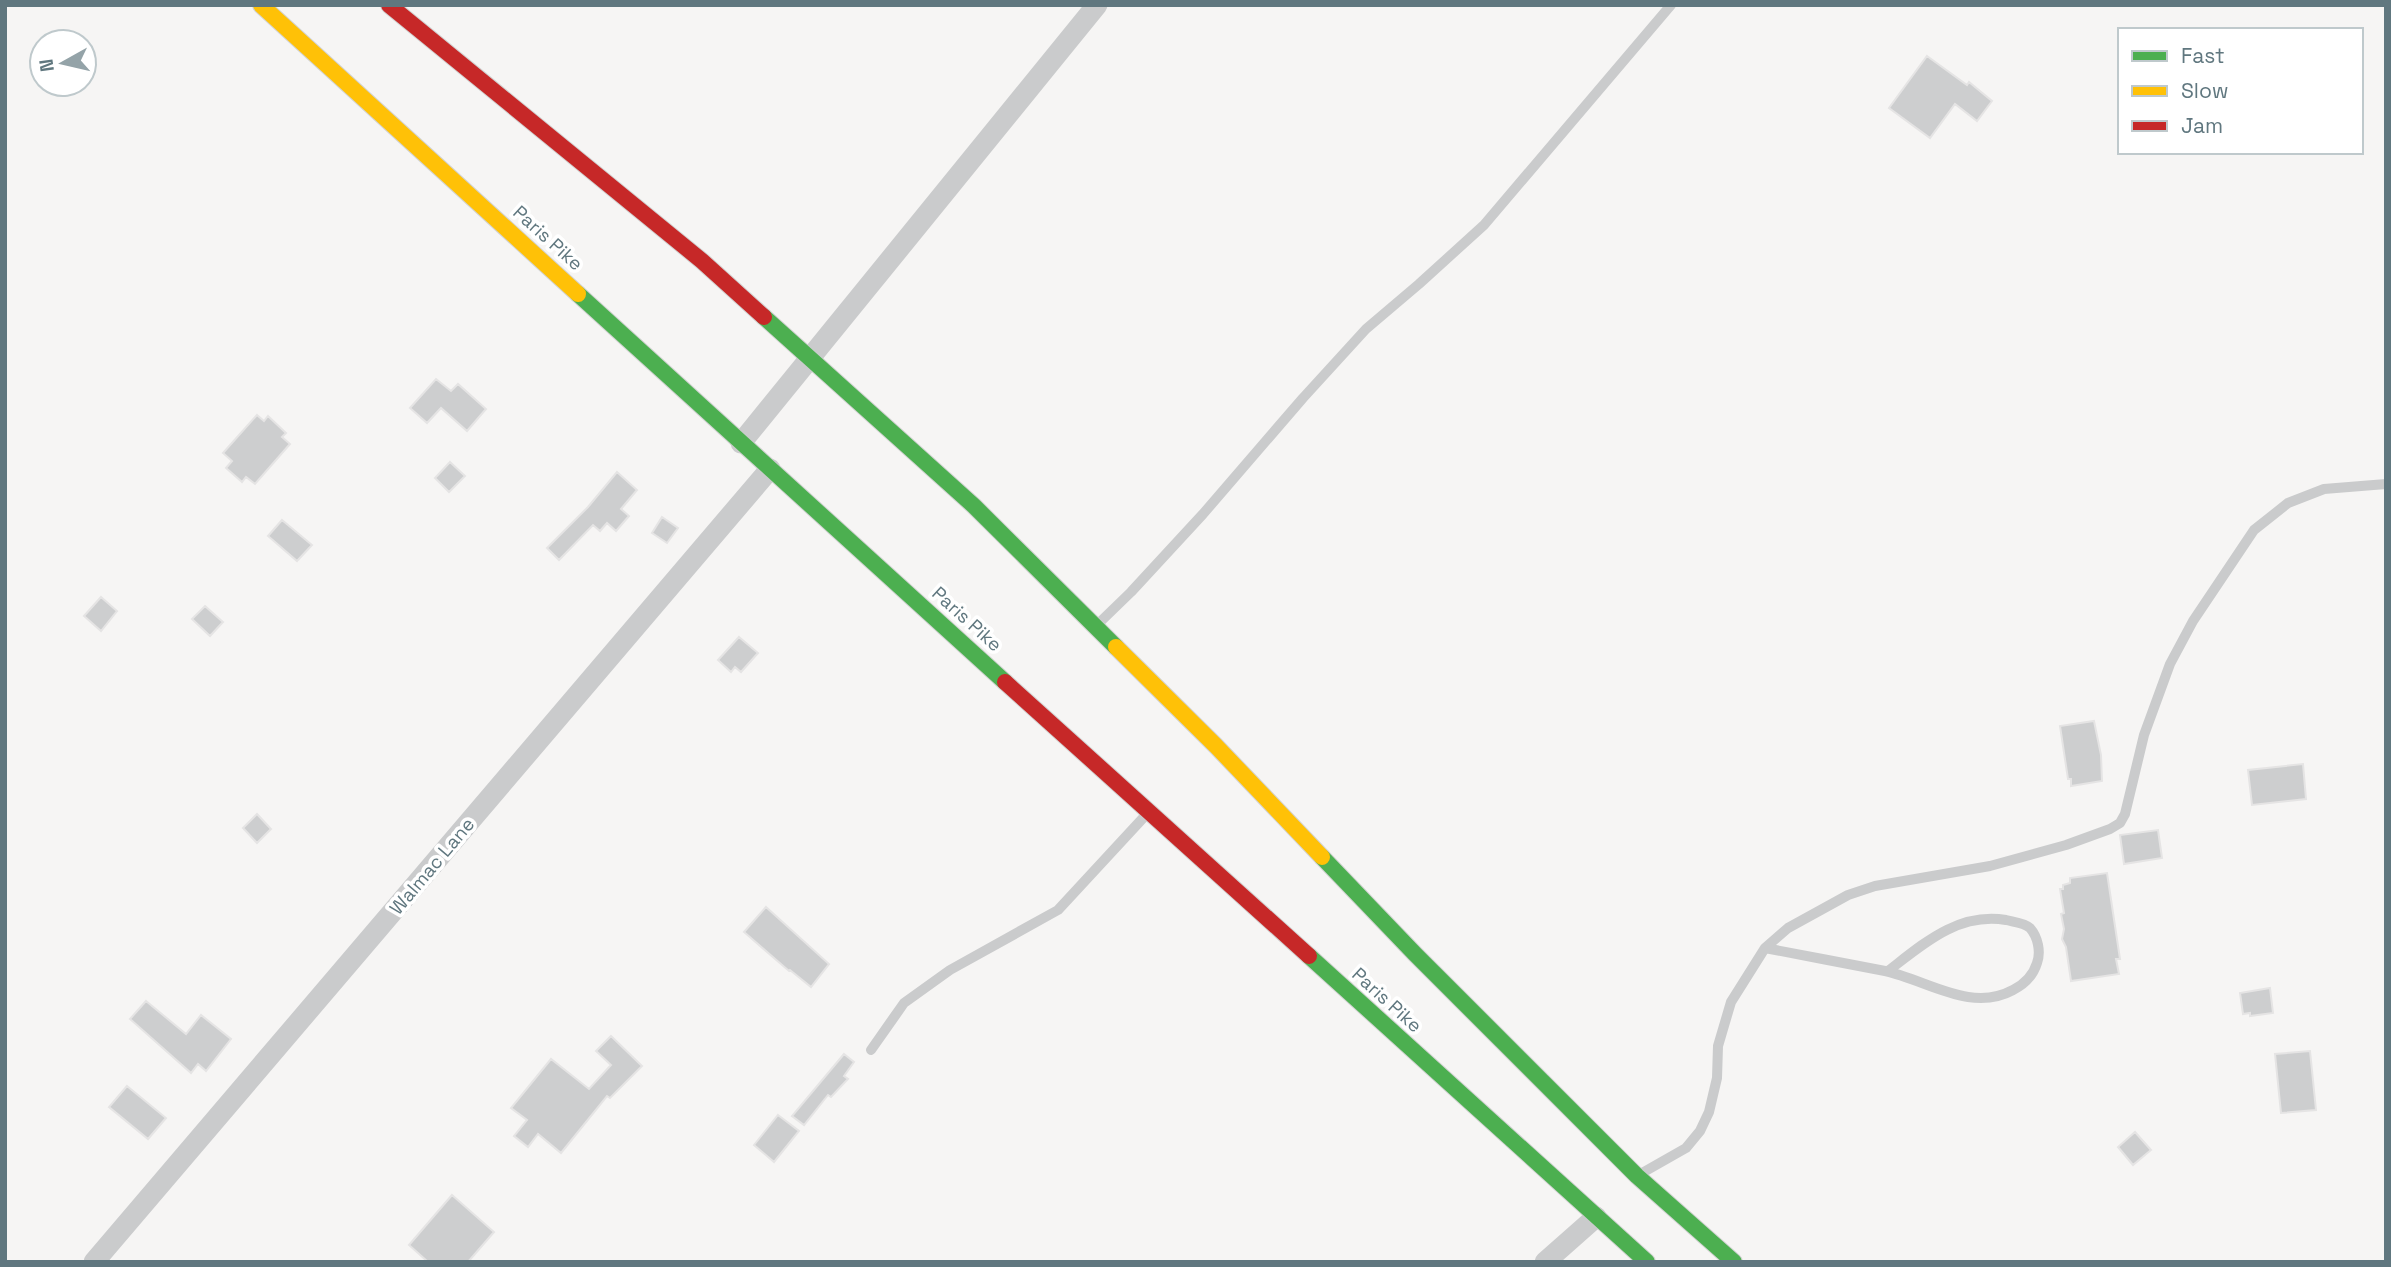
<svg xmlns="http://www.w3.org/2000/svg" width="2391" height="1267" viewBox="0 0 2391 1267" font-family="'Space Grotesk',sans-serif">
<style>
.building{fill:#cdcecf;stroke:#e5e4e4;stroke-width:2}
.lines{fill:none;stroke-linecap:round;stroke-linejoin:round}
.fast-casing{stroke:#d2d3d2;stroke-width:18}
.slow-casing{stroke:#d2d3d2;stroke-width:18}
.jam-casing{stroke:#d2d3d2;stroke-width:18}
.lane{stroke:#cacbcc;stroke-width:10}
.street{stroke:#cacbcc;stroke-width:21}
.fast{stroke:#4caf50;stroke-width:16}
.slow{stroke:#ffc107;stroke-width:16}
.jam{stroke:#c62828;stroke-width:16}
.labels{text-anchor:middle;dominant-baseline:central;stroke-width:7;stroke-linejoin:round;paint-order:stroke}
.street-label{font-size:19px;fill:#60777f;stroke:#fff}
</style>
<rect width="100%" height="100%" fill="#f6f5f4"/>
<!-- building -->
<path class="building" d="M1927 56 1967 85 1969 82 1992 101 1977 121 1955 104 1930 138 1889 108Z
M436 379 451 391 458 384 486 409 467 431 441 408 427 423 410 408Z
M257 415 264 421 268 416 286 433 282 437 290 444 255 484 246 477 242 482 226 468 232 461 223 453Z
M450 462 465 476 449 492 435 478Z
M617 472 637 490 621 509 629 516 616 531 607 523 600 531 593 525 559 560 547 548 588 507Z
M662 517 678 528 667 543 652 533Z
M282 520 312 545 297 561 268 536Z
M101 597 117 611 101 631 84 616Z
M205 606 223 622 210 636 192 619Z
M739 637 758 653 741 672 735 667 731 672 718 660Z
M2094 721 2101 755 2102 781 2071 786V779H2068L2060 726Z
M2303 764 2306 799 2252 805 2248 770Z
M257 814 271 829 257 843 243 828Z
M2158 830 2162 858 2124 864 2120 835Z
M2107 873 2120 959H2116L2119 974 2071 981 2066 947 2062 939 2064 929 2061 914 2064 913 2060 889H2063V885L2070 883V878Z
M766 907 829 964 811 987 790 970 789 971 744 932Z
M2270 988 2273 1013 2250 1016V1013L2243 1014 2240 993Z
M146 1001 186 1034 201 1015 231 1039 206 1071 198 1064 191 1073 130 1019Z
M611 1036 642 1066 610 1098 607 1096 561 1153 538 1134 528 1147 514 1136 527 1120 511 1108 551 1059 589 1089 611 1065 596 1051Z
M2310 1051 2316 1110 2281 1113 2275 1054Z
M844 1054 854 1062 844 1076 848 1079 831 1097 828 1095 804 1125 792 1116Z
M127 1086 166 1118 148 1139 109 1107Z
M778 1115 799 1131 774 1162 754 1145Z
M2135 1132 2151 1150 2133 1165 2118 1147Z
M452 1195 494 1232 468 1262H428L409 1245Z"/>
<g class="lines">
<defs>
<path id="fast" d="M578 294 1005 682
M764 317 974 506 1116 647
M1322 857 1415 954 1637 1176 1734 1262
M1309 956 1647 1262"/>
<path id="slow" d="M261 5 578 294
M1116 647 1216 746 1322 857"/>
<path id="jam" d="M389 5 702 261 764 317
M1005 682 1309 956"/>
</defs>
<!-- fast casing -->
<use href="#fast" class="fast-casing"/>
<!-- slow casing -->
<use href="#slow" class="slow-casing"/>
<!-- jam casing -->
<use href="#jam" class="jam-casing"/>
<!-- lane -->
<path class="lane" d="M1098 624 1131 592 1203 514 1303 398 1366 329 1419 284 1484 225 1671 5
M1765 948C1805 956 1845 963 1885 971 1927 980 1971 1013 2013 990 2025 984 2033 976 2037 963 2041 952 2038 937 2030 928 2025 923 2014 922 2006 920 1958 912 1923 944 1888 971
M871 1050 904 1003 950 970 1058 910 1144 817
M1642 1173 1686 1148 1700 1131 1709 1112 1717 1078 1718 1046 1731 1002 1765 948 1788 928 1848 895 1875 886 1990 866 2066 845 2110 829 2120 823 2125 814 2144 735 2170 664 2193 621 2254 530 2288 503 2324 489 2386 484"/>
<!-- street -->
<path class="street" d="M741 443 1097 5
M94 1262 770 469
M1545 1262 1596 1217"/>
<!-- fast -->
<use href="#fast" class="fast"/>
<!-- slow -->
<use href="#slow" class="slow"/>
<!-- jam -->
<use href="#jam" class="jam"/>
</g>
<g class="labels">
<!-- street labels -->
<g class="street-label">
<text transform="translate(548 238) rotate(42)">Paris Pike</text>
<text transform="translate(967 619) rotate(42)">Paris Pike</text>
<text transform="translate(432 866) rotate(-50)">Walmac Lane</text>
<text transform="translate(1387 1000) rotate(42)">Paris Pike</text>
</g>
</g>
<!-- border -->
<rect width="2391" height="1267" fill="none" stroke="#60777f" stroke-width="14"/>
<!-- legend -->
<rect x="2118" y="28" width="245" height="126" fill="#ffffff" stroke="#bfc9cc" stroke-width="2"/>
<rect x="2132" y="51" width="35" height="10" fill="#4caf50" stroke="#bfc9cc" stroke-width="2"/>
<text x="2181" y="63" font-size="21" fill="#60777f">Fast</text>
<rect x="2132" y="86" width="35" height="10" fill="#ffc107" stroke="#bfc9cc" stroke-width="2"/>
<text x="2181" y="98" font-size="21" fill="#60777f">Slow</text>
<rect x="2132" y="121" width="35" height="10" fill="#c62828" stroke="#bfc9cc" stroke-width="2"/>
<text x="2181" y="133" font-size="21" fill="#60777f">Jam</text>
<!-- north arrow -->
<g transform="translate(63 63) rotate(262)"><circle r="33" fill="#ffffff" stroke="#bfc9cc" stroke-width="2"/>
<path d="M0-5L12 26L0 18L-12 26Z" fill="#94a3a8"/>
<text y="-10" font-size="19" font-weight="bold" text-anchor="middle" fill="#60777f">N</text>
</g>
</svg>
